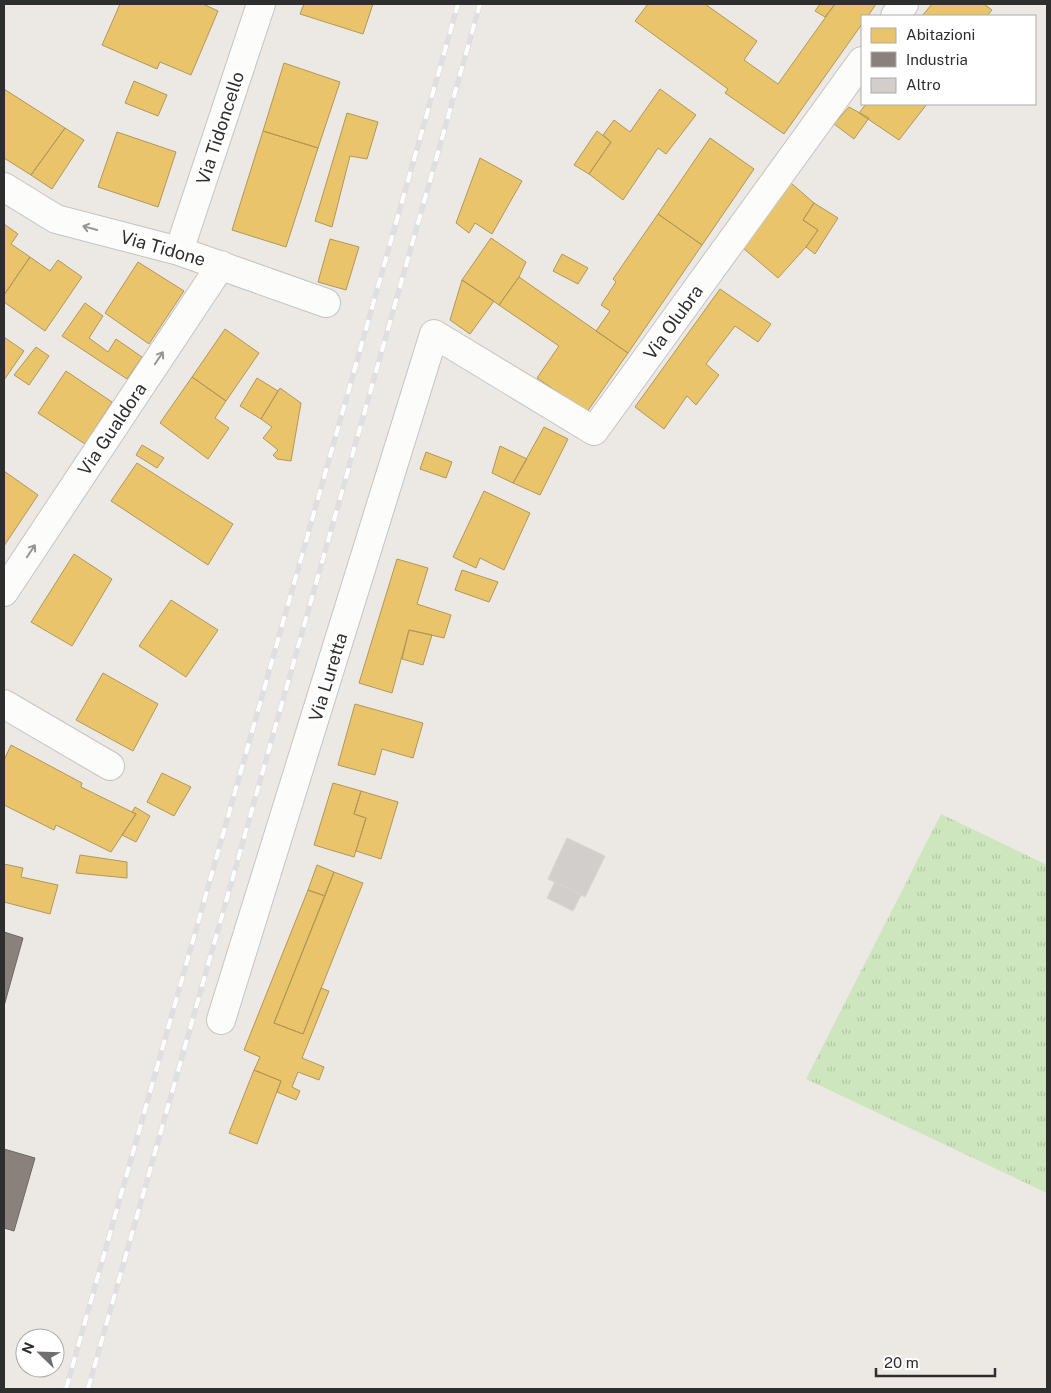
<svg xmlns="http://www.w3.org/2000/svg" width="1051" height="1393" viewBox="0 0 1051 1393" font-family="'Public Sans',sans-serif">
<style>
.grass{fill:url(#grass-tufts)}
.homes{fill:#e9c46a;stroke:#b19758}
.industry{fill:#8a817c;stroke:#6e6865}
.building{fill:#d1cecb;stroke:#d7d4d0}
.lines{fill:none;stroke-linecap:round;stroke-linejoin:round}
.street-casing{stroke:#c5c4c5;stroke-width:30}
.street{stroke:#fcfcfb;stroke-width:28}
.rail-casing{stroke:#dfdfe1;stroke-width:5.5}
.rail{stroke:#fff;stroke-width:4;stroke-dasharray:11;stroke-linecap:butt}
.oneway{stroke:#959594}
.labels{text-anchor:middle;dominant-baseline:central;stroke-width:5;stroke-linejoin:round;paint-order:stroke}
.street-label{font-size:18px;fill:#2e2e2e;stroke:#fff}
</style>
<defs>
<pattern id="grass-tufts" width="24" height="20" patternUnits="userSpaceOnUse" patternTransform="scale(1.25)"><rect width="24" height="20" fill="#cee6be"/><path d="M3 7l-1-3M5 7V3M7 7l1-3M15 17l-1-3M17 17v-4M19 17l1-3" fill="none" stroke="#b1c6a4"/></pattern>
</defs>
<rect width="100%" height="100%" fill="#ece8e4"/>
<!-- grass -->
<path class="grass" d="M941 814 1047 865V1193L806 1079Z"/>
<!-- homes -->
<path class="homes" d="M120 4H203L218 11 191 75 160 62 157 69 102 45Z
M304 4H373L363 34 300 14Z
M648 4H705L757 41 744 60 778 84 835 4H876L868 16H862V24L784 134 725 93 728 89 635 21Z
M820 4H835L825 17 815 11Z
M932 4H984L992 10 987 16H922Z
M284 63 340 82 318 148 263 131Z
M134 81 167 95 158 116 125 103Z
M4 89 65 128 31 175 4 158Z
M660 89 696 115 666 154 658 148 623 200 589 174 611 142 603 135 614 120 630 132Z
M866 104H927L899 140 859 113Z
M849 107 869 118 854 139 834 124Z
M347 113 378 122 367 159 350 156 332 227 315 221Z
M65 128 84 140 52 189 31 175Z
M263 131 318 148 286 247 232 230Z
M597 131 611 142 589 174 574 165Z
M117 132 176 152 158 207 98 187Z
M710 138 754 169 702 245 658 214Z
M480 158 522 181 492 234 475 223 469 233 456 223Z
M791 183 814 203 803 220 818 230 806 247 778 278 743 248Z
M814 203 838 218 815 254 806 247 818 230 803 220Z
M658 214 702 245 628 353 596 331 610 311 601 305 616 282 613 279Z
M4 224 18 234 11 244 30 257 4 295Z
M491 238 526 262 519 277 499 305 462 280Z
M330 239 359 247 346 290 318 282Z
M562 254 588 268 578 284 553 271Z
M30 257 50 271 58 260 82 277 45 331 4 302V295Z
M138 262 184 291 149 344 105 313Z
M519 277 628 353 587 412 537 378 559 346 499 305Z
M462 280 494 301 470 334 450 320Z
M720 289 771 324 758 342 735 326 706 364 719 375 696 405 687 396 664 429 635 407Z
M85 303 103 316 89 338 108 352 116 339 142 357 127 379 62 336Z
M225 329 259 353 226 401 192 377Z
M4 337 24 351 4 380Z
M36 347 49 356 29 385 14 375Z
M66 371 112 402 85 444 38 413Z
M192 377 226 401 215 418 229 428 208 459 160 423Z
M257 378 278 391 261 419 240 406Z
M280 388 301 403 291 461 277 459 273 455 278 450 263 438 272 427 261 419Z
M544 427 568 439 540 495 513 483Z
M142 445 164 458 157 468 136 455Z
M500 446 527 459 513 483 492 473Z
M426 452 452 462 446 478 420 469Z
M137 463 233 524 208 565 111 501Z
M4 471 38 495 4 546Z
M484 491 530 513 504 570 480 558 476 568 453 557Z
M74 554 112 579 72 646 31 622Z
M397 559 428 568 417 604 451 615 444 638 409 630 392 693 359 683Z
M462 570 498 582 489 602 455 590Z
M171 600 218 630 186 677 139 646Z
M409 630 432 635 423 665 402 659Z
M103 673 158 704 133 751 76 720Z
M355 704 423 723 413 758 382 749 375 775 338 765Z
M11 745 82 783 81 787 136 814 111 852 56 825 54 830 4 805V760Z
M162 773 191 787 174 816 147 802Z
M333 783 361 791 354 814 366 818 354 857 314 845Z
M361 791 398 802 381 859 356 851 366 818 354 814Z
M135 807 150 816 136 842 122 835 136 814 132 812Z
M80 855 127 862V878L76 873Z
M4 864 23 868 21 877 58 885 50 914 4 902Z
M317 865 334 872 325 896 308 890Z
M334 872 363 883 303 1034 274 1023Z
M308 890 325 896 274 1023 303 1034 321 988 329 991 302 1058 324 1067 319 1080 298 1072 292 1087 300 1091 296 1100 277 1092 281 1081 254 1070 260 1057 244 1050Z
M254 1070 281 1081 257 1144 229 1133Z"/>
<!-- industry -->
<path class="industry" d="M4 932 23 938 4 1006Z
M4 1149 35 1158 14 1231 4 1228Z"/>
<!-- building -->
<path class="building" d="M567 838 605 856 585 897 548 879Z
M555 882 581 895 573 911 547 898Z"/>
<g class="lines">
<defs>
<path id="street" d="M895 16 904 4
M4 187 56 219 179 251 326 303
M179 251 261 4
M4 592 221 265
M4 704 110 766
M221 1020 434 334 594 431 862 61"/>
</defs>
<!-- street casing -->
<use href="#street" class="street-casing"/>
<!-- street -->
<use href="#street" class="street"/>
<defs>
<path id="rail" d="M66 1389 458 4
M88 1389 480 4"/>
</defs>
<!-- rail casing -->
<use href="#rail" class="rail-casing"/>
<!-- rail -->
<use href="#rail" class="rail"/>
</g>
<!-- one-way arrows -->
<defs><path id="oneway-shaft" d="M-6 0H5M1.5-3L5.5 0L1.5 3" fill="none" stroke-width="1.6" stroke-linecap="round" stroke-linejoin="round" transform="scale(1.25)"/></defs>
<g class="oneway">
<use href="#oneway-shaft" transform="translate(90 228) rotate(-165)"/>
<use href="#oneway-shaft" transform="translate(159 358) rotate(-56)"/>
<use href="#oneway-shaft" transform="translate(31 551) rotate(-56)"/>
</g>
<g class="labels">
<!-- street labels -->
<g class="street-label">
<text transform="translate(220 128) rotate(-72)">Via Tidoncello</text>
<text transform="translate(163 248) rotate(16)">Via Tidone</text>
<text transform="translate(673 322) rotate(-54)">Via Olubra</text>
<text transform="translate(112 429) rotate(-56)">Via Gualdora</text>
<text transform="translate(328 677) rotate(-73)">Via Luretta</text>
</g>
</g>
<!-- border -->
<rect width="1051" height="1393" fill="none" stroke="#2e2e2e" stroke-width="10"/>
<!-- legend -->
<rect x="861" y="15" width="175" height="90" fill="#ffffff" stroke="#ababab"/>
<rect x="871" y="28" width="25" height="15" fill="#e9c46a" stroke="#ababab"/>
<text x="906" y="40" font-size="15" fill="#2e2e2e">Abitazioni</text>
<rect x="871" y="52" width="25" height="15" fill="#8a817c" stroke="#ababab"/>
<text x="906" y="65" font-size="15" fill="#2e2e2e">Industria</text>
<rect x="871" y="78" width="25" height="15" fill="#d1cecb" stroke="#ababab"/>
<text x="906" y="90" font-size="15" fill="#2e2e2e">Altro</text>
<!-- north arrow -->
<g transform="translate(40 1353) rotate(293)"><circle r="24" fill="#ffffff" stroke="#ababab"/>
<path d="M0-4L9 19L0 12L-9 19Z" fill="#706f6e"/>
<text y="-8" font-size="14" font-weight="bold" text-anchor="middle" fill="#2e2e2e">N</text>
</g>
<!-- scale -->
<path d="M876 1368v8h119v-8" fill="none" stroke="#2e2e2e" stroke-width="2.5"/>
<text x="884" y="1368" font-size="15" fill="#2e2e2e" stroke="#ffffff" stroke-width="4" paint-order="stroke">20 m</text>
</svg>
